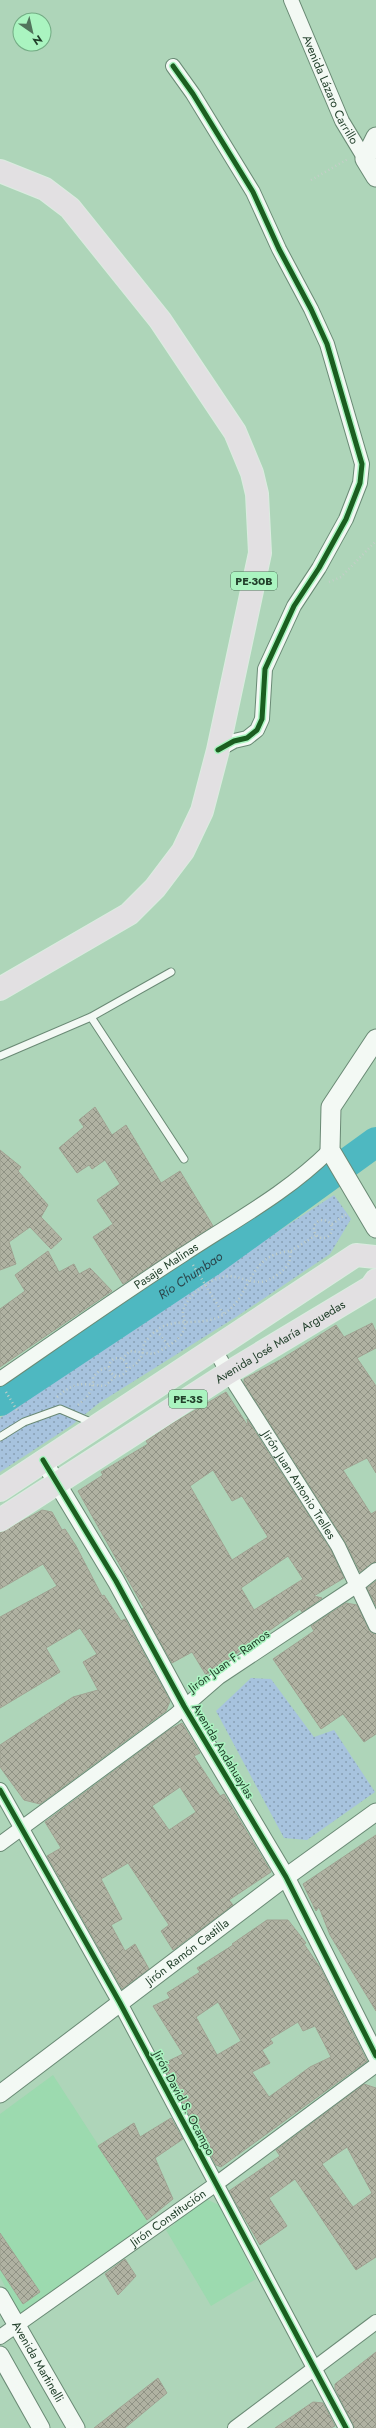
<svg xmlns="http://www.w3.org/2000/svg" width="376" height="2428" viewBox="0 0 376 2428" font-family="Jost,sans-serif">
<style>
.built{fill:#9cdaaf}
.park{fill:url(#park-dots)}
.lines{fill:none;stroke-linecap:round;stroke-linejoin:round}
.river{stroke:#4eb8c1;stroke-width:30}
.building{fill:url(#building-cross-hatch);stroke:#a0a292;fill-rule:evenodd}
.service-casing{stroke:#6a8a75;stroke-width:9}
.minor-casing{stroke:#6a8a75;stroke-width:16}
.tertiary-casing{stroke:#6a8a75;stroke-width:19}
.secondary-casing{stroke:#6a8a75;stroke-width:21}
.trunk-casing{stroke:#dbece0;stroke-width:24}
.path{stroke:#c3cfc7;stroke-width:2.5;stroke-dasharray:1 3;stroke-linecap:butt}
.service{stroke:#f3f9f4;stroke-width:7}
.minor{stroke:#f3f9f4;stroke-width:14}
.tertiary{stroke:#f3f9f4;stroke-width:17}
.secondary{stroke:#f3f9f4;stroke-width:19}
.trunk{stroke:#e2e0e2;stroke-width:22}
.cycleway-casing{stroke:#aaf4c0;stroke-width:8}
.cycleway{stroke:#1b5e20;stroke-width:5}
.labels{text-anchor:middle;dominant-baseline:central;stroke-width:3;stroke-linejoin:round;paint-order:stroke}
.shield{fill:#aaf4c0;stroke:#4a7557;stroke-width:1}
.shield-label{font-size:11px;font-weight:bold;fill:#213f2a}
.street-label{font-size:12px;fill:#213f2a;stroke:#aaf4c0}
.water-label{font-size:13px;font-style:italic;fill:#2b464c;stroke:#aaf4c0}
</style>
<defs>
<pattern id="park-dots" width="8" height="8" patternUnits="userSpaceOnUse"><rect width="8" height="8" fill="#a7c3de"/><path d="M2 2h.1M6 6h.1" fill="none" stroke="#88a0b4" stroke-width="1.8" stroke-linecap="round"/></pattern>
<pattern id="building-cross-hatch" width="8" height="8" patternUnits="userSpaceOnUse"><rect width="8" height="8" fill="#b0b2a2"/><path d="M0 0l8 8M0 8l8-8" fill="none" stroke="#8f9284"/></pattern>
</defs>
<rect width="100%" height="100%" fill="#aed5b9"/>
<!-- built -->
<path class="built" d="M53 2075 147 2220 146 2225 21 2316 0 2277V2114Z
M206 2199 221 2206 256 2279 211 2306 166 2230 175 2224 174 2221Z"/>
<!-- park -->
<path class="park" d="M334 1195 351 1219 330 1254 236 1317 99 1403 72 1425 0 1472V1418L203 1280Z
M251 1678 271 1679 314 1737 334 1730 375 1792 307 1840 284 1838 216 1711Z"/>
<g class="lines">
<!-- river -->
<path class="river" id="s1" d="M0 1401 210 1262 376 1142"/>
</g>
<!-- building -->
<path class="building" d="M95 1107 112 1135 126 1125 161 1183 180 1171 213 1226 123 1284 93 1237 113 1224 97 1200 120 1184 105 1160 92 1169 89 1165 77 1173 59 1148 84 1127 79 1120Z
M0 1150 21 1167 18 1171 48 1205 41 1217 62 1239 51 1249 30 1227 9 1242 16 1264 0 1270Z
M48 1251 59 1272 74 1264 79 1274 90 1268 112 1291 0 1367V1309L25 1291 15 1275Z
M372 1323 376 1332V1348L357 1358 376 1386V1473L367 1458 343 1470 371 1514 376 1511V1562L360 1572 345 1542 244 1383V1379L280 1360 336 1325 344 1337Z
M226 1392 248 1426 247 1419 331 1550 344 1578 314 1596 322 1598 302 1612 300 1609 206 1675 192 1652 172 1663 142 1609 144 1608 78 1491 103 1475 101 1472 148 1444 146 1441 173 1423ZM213 1470 232 1501 242 1496 268 1537 232 1560 190 1486ZM288 1556 303 1579 254 1610 241 1588Z
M42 1510 52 1512 62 1530 65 1529 76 1546 102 1596 104 1595 121 1621 125 1619 170 1701 166 1711 40 1804 24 1800 0 1767V1745L73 1697 98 1690 83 1662 97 1654 80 1628 46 1648 60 1672 0 1708V1617L57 1586 43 1564 0 1589V1533Z
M376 1581V1606L367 1588Z
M346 1603 357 1605 369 1630 376 1634V1734L364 1742 343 1714 321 1729 273 1659 314 1631 311 1626Z
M182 1723 200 1753 194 1756 220 1796 224 1794 271 1872 229 1900 233 1905 173 1950 161 1931 169 1925 128 1863 101 1879 122 1919 111 1925 125 1951 135 1944 149 1969 122 1989 47 1856 61 1848 45 1822 169 1730ZM180 1787 196 1812 169 1830 152 1806Z
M376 1835V2011L330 1935 319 1907 316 1911 303 1884Z
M267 1920H288L306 1943 304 1944 321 1969 367 2061 221 2167 216 2165 162 2064 183 2054 153 2006 170 1998 167 1993 200 1972 197 1968 233 1945 232 1944ZM218 2002 241 2041 217 2055 196 2017ZM298 2022 303 2031 315 2026 331 2057 310 2067 269 2097 252 2072 270 2063 262 2050 273 2043 270 2039Z
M364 2084 376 2088V2257L356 2270 295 2179 269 2198 287 2226 260 2245 229 2191 280 2156 276 2150ZM347 2147 372 2193 353 2207 322 2164Z
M171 2118 183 2139 155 2158 173 2199 147 2220 98 2146 134 2123 140 2137Z
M0 2233 40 2292 23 2304 0 2269Z
M125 2259 136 2276 118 2295 105 2274Z
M376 2352V2428H355L335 2389V2384Z
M158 2378 167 2393 125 2428H94Z
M313 2402 323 2403 335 2426 331 2428H275Z"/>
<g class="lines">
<defs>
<path id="service" d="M91 1017 184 1159
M0 1056 91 1017 171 972
M0 1437 24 1422 60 1409 95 1424"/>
<g id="minor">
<path id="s2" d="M291 0 342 121 365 159"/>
<path d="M173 66 193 94 253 192 279 249 311 309 327 344 362 464 360 483 346 519 319 568 294 606 265 669 262 719 257 730 247 738 234 741 218 750"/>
<path id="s3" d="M214 1348 228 1373 338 1546 376 1626"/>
<path id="s4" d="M0 1379C61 1337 122 1294 184 1254 234 1221 287 1193 330 1150"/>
<path d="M0 1790 120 2003 346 2428"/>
<path d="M0 1844 174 1716 219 1677 356 1586 376 1570"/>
<path id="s5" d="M0 2337 216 2184 376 2065"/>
<path d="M235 2428 376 2322"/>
</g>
<g id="tertiary">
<path d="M43 1460 116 1581 184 1706 286 1877 376 2056"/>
<path id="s6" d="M0 2094 286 1877 376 1812"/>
<path id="s7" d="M0 2296 76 2428"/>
<path d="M0 2355 41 2428"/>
</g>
<path id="secondary" d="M376 137 365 159 376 177
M376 1039 331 1107 330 1150 376 1228"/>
<g id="trunk">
<path d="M0 171 45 189 70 208 160 320 235 432 252 473 257 494 260 553 218 750 202 811 183 851 155 888 129 914 0 989"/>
<path d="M0 1490 356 1255 376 1257"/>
<path id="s8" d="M0 1520 228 1373 371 1287 376 1280"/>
</g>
</defs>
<!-- service casing -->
<use href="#service" class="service-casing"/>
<!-- minor casing -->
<use href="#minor" class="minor-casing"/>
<!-- tertiary casing -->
<use href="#tertiary" class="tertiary-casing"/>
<!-- secondary casing -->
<use href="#secondary" class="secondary-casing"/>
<!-- trunk casing -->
<use href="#trunk" class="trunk-casing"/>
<!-- path -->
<path class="path" d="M311 180 348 159
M329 582 341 577 376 541
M314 1229a9 9 0 1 1 18 0a9 9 0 1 1-18 0Z
M332 1224 348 1213
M291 1251 316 1235
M193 1265 224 1315
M157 1331 169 1346
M109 1367a9 9 0 1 1 18 0a9 9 0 1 1-18 0Z
M122 1359 130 1351 153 1354C164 1349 181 1341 185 1327 186 1322 183 1317 183 1312 185 1299 202 1285 214 1280 233 1271 241 1281 258 1282 268 1283 284 1272 289 1263 290 1260 290 1255 291 1251 246 1255 254 1293 224 1314 206 1326 186 1319 167 1325 158 1327 150 1336 144 1343 143 1356 140 1364 127 1369
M6 1392 18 1412
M57 1397C77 1380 81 1384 105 1386L116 1376
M78 1405C88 1397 94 1390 93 1377L100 1370 109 1367"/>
<!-- service -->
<use href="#service" class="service"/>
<!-- minor -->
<use href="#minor" class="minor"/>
<!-- tertiary -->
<use href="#tertiary" class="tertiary"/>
<!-- secondary -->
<use href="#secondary" class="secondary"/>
<!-- trunk -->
<use href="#trunk" class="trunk"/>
<defs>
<path id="cycleway" d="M173 66 193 94 253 192 279 249 311 309 327 344 362 464 360 483 346 519 319 568 294 606 265 669 262 719 257 730 247 738 234 741 218 750
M43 1460 116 1581 184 1706 286 1877 376 2056
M0 1790 120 2003 346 2428"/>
</defs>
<!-- cycleway casing -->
<use href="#cycleway" class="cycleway-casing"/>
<!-- cycleway -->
<use href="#cycleway" class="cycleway"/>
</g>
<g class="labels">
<!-- shield labels -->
<g class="shield">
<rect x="231" y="572" width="46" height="18" rx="3"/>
<rect x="169" y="1390" width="38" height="18" rx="3"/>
</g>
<g class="shield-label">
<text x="254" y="581">PE-30B</text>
<text x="188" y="1399">PE-3S</text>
</g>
<!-- street labels -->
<g class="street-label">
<text stroke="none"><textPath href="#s2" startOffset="98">Avenida Lázaro Carrillo</textPath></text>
<text stroke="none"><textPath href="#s4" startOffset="201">Pasaje Malinas</textPath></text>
<text stroke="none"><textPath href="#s8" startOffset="332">Avenida José María Arguedas</textPath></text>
<text stroke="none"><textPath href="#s3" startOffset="161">Jirón Juan Antonio Trelles</textPath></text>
<text transform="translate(229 1661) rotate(-36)">Jirón Juan F. Ramos</text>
<text transform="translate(223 1751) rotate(59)">Avenida Andahuaylas</text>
<text stroke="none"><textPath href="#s6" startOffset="235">Jirón Ramón Castilla</textPath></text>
<text transform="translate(184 2103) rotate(62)">Jirón David S. Ocampo</text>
<text stroke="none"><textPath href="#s5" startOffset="206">Jirón Constitución</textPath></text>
<text stroke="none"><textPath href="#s7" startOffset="76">Avenida Martinelli</textPath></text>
</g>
<!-- water labels -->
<g class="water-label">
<text stroke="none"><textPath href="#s1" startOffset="228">Río Chumbao</textPath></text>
</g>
</g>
<!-- north arrow -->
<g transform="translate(32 32) rotate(146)"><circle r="19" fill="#aaf4c0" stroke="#73ac84"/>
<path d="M0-3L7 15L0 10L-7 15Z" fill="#52745c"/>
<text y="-6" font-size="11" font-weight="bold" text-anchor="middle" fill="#213f2a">N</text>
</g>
</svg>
